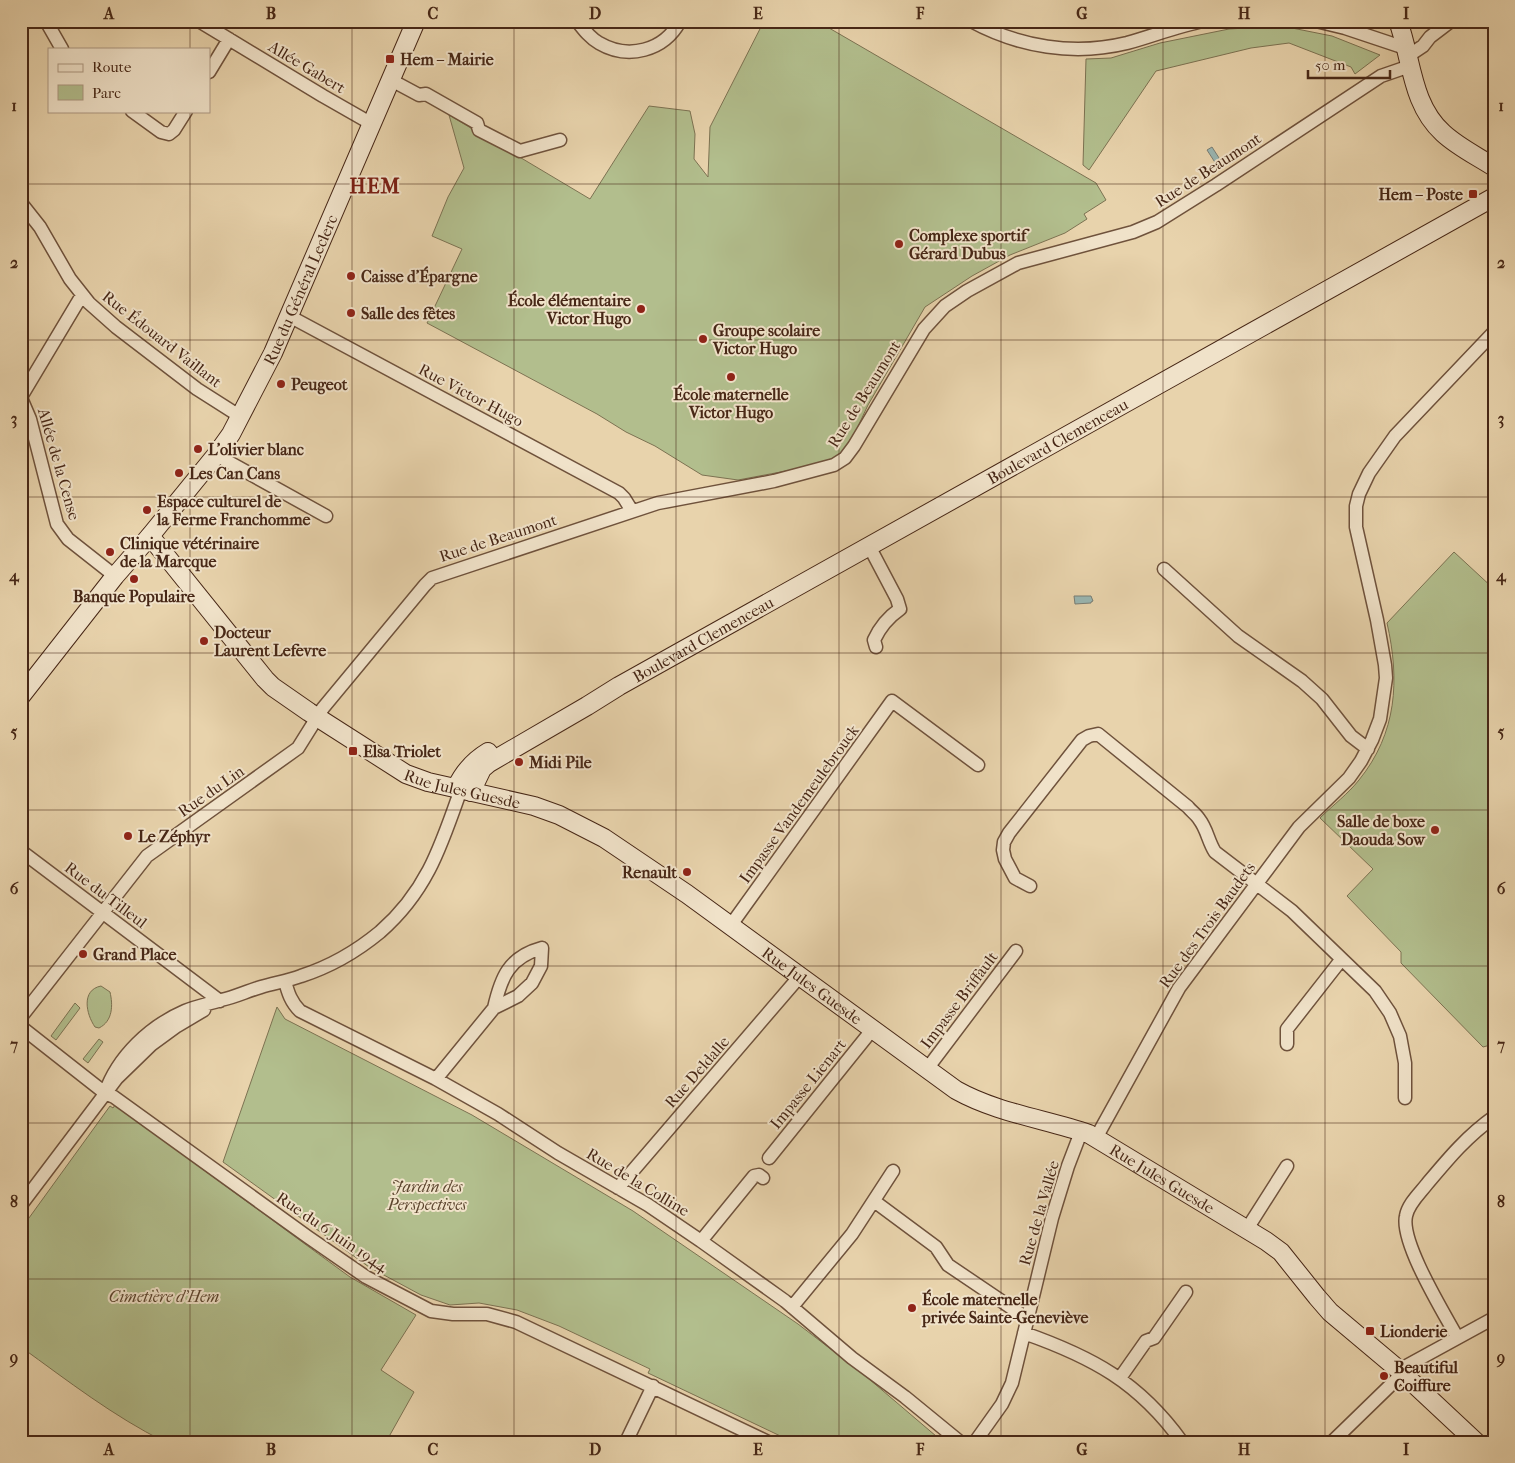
<svg xmlns="http://www.w3.org/2000/svg" width="1515" height="1463" viewBox="0 0 1515 1463" font-family="'IM FELL French Canon',serif">
<style>
.green{fill:#b2be8d;stroke:#7c7252}
.water{fill:#99b6b2;stroke:#787d74}
.lines{fill:none;stroke-linecap:round;stroke-linejoin:round}
.street-casing{stroke:#6f523c;stroke-width:15}
.secondary-casing{stroke:#472716;stroke-width:20}
.street{stroke:#f0e2c9;stroke-width:12}
.secondary{stroke:#f0e2c9;stroke-width:18}
.grid{fill:none;stroke:#472716;stroke-width:1;stroke-opacity:0.55}
.poi-dot{fill:#8f2418;stroke:#f0e2c9;stroke-width:2}
.labels{text-anchor:middle;dominant-baseline:central;stroke-width:4;stroke-linejoin:round;paint-order:stroke}
.poi-label{font-size:16px;font-weight:bold;fill:#472716;stroke:#f0e2c9;text-anchor:start}
.street-label{font-size:16px;fill:#472716;stroke:#f0e2c9}
.park-label{font-size:16px;font-style:italic;fill:#5c452e;stroke:#f0e2c9}
.district-label{font-size:21px;font-weight:bold;letter-spacing:1px;fill:#7a1f14;stroke:#f0e2c9}
.neatline{fill:none;stroke:#472716;stroke-width:2}
.grid-label{font-size:16px;text-anchor:middle;font-weight:bold;fill:#472716}
</style>
<rect width="100%" height="100%" fill="#e8d3ac"/>
<filter id="stains"><feTurbulence type="fractalNoise" baseFrequency=".004" numOctaves="4"/><feColorMatrix values="0 0 0 0 .2 0 0 0 0 .09 0 0 0 0 .02 0 0 0 .5 -.17"/></filter>
<radialGradient id="worn" r=".72"><stop offset=".6" stop-color="#630" stop-opacity="0"/><stop offset="1" stop-color="#630" stop-opacity=".3"/></radialGradient>
<!-- green -->
<path class="green" d="M764 21H817L1096 183 1106 200 1084 214 1087 219 1065 233 1010 255 972 276 925 307 868 405 846 452 838 458 818 465 738 480 702 475 655 446 626 432 597 414 427 323 462 249 432 236 448 197 464 168 449 115 590 199 649 106 690 111 695 134 694 159 708 177 710 127Z
M1262 27 1292 28 1332 36 1380 55 1355 74 1351 67 1289 43 1251 48 1156 71 1089 170 1083 165 1086 59 1111 58 1160 43 1229 29Z
M1454 552 1494 589V1044L1483 1047 1401 963V952L1347 896 1373 869 1320 818C1333 805 1348 794 1359 780 1397 733 1400 680 1387 623Z
M101 986 110 992C113 1005 113 1021 99 1028L95 1027C86 1014 81 990 101 986Z
M75 1003 80 1008 56 1040 51 1036Z
M277 1007 285 1019 472 1115 633 1211 798 1324 862 1373 943 1442H793L648 1373 650 1369 559 1326 517 1310 479 1303 450 1305 421 1295 369 1267 223 1162Z
M99 1039 103 1042 88 1063 83 1059Z
M115 1105 350 1277 416 1315 381 1370 414 1392 386 1442H165C113 1416 68 1381 21 1347V1229L110 1106 113 1108Z"/>
<!-- water -->
<path class="water" d="M1212 147 1221 161 1216 164 1207 150Z
M1074 596H1091L1093 601 1091 602V603L1075 604Z"/>
<g class="lines">
<defs>
<path id="street" d="M46 21 62 49
M199 21 323 96 372 124
M577 21C584 30 590 38 599 43 628 60 664 51 680 21
M971 21C1019 47 1074 56 1127 43 1153 36 1177 26 1204 21
M1316 21 1345 28 1405 48
M1408 56 1423 46 1430 37 1451 21
M209 72 229 39
M391 80 419 95 426 94 477 123 479 130 520 151 560 140
M132 111 161 132 169 134 174 130 186 111
M21 203 40 227 70 279 89 303 116 327 197 389 241 417
M289 316 619 493 624 498 632 511
M21 397 82 295
M21 398 30 419 57 524 68 539 115 576
M216 455 326 516
M869 546 897 599 900 609C887 618 880 627 874 640L876 647
M1164 569 1238 636 1302 681 1322 699 1351 736 1368 749
M21 851 220 1001
M1030 886 1015 878 1005 859 1003 850 1004 842 1009 833 1082 740 1089 736 1098 734 1188 807C1191 811 1196 814 1199 819 1207 829 1208 841 1215 852L1292 911 1375 991 1390 1013 1400 1036 1405 1063V1098
M731 925 892 701 978 765
M285 981C288 993 291 1002 300 1011L436 1079 498 1114 558 1153 648 1205 701 1241 785 1301 852 1358 905 1397 960 1442
M21 1017 147 856 298 748 323 708 425 585 432 578 658 503 774 481 834 465 845 458 854 446 924 329 945 306 967 291 1018 263 1133 232 1157 222 1216 185 1381 76 1410 66
M21 1027 105 1093 114 1097 308 1237 366 1277 431 1311 453 1314H487L516 1322 768 1442
M1287 1044V1029L1341 960
M927 1069 1016 951
M436 1079 494 1008 518 996 532 983 541 966 542 948C509 957 501 977 494 1008
M105 1093C118 1056 150 1026 185 1011 197 1006 209 1004 221 1000 235 997 247 991 261 987 274 983 288 981 301 976 329 967 357 951 380 932 427 891 441 846 461 789
M1096 1138 1179 988 1299 827 1349 778 1361 761 1372 740 1380 719 1386 678 1385 665 1377 620 1356 527V506L1359 494 1369 473 1395 436 1494 332
M769 1158 872 1030
M618 1188 800 976
M874 1201 936 1247 948 1265 1028 1319
M21 1205 117 1078 151 1045 177 1026 204 1010
M1247 1229 1287 1166
M701 1241 754 1176 759 1175 763 1178
M792 1307 852 1234 893 1171
M1024 1333C1092 1357 1139 1382 1182 1442
M1457 1337C1444 1313 1400 1242 1406 1216 1408 1204 1420 1193 1427 1184 1448 1159 1467 1136 1494 1117
M1399 1370 1494 1318
M1120 1378 1146 1341 1154 1338 1186 1292
M626 1442 653 1386
M975 1442 1002 1404 1012 1383 1052 1218 1068 1166 1081 1132
M1332 1442 1403 1373"/>
<g id="secondary">
<path d="M1398 21C1412 59 1411 104 1443 133 1458 147 1477 156 1494 167"/>
<path id="s1" d="M150 536 265 679 273 687 309 712 406 774 428 782 534 806 559 815 604 838 687 894 956 1090C997 1113 1045 1119 1089 1134L1266 1241 1281 1252 1317 1297 1330 1312 1399 1370 1476 1442"/>
<path id="s2" d="M21 696 115 576 150 536 216 455 231 434 273 353 416 21"/>
<path d="M456 788C463 773 473 761 488 752"/>
<path id="s3" d="M471 792 482 769 489 763 587 706 619 686 1494 197"/>
</g>
</defs>
<!-- street casing -->
<use href="#street" class="street-casing"/>
<!-- secondary casing -->
<use href="#secondary" class="secondary-casing"/>
<!-- street -->
<use href="#street" class="street"/>
<!-- secondary -->
<use href="#secondary" class="secondary"/>
</g>
<!-- grid -->
<path class="grid" d="M190 21V49M352 21V1442M514 21V1442M676 21V1442M839 21V1442M1001 21V1442M1163 21V1442M1325 21V1442M190 111V1442M21 184H1494M21 340H1494M21 497H1494M21 653H1494M21 810H1494M21 966H1494M21 1123H1494M21 1279H1494"/>
<!-- markers -->
<g class="poi-dot">
<rect x="385" y="54" width="10" height="10" rx="2.5"/>
<rect x="1468" y="189" width="10" height="10" rx="2.5"/>
<circle cx="899" cy="244" r="5"/>
<circle cx="351" cy="276" r="5"/>
<circle cx="641" cy="309" r="5"/>
<circle cx="351" cy="313" r="5"/>
<circle cx="703" cy="339" r="5"/>
<circle cx="731" cy="377" r="5"/>
<circle cx="281" cy="384" r="5"/>
<circle cx="198" cy="449" r="5"/>
<circle cx="179" cy="473" r="5"/>
<circle cx="147" cy="510" r="5"/>
<circle cx="110" cy="552" r="5"/>
<circle cx="134" cy="579" r="5"/>
<circle cx="204" cy="641" r="5"/>
<rect x="348" y="746" width="10" height="10" rx="2.5"/>
<circle cx="519" cy="762" r="5"/>
<circle cx="1435" cy="830" r="5"/>
<circle cx="128" cy="836" r="5"/>
<circle cx="687" cy="872" r="5"/>
<circle cx="83" cy="954" r="5"/>
<circle cx="912" cy="1308" r="5"/>
<rect x="1365" y="1326" width="10" height="10" rx="2.5"/>
<circle cx="1384" cy="1376" r="5"/>
</g>
<g class="labels">
<!-- poi labels -->
<g class="poi-label">
<text x="400" y="59">Hem – Mairie</text>
<text x="1463" y="194" text-anchor="end">Hem – Poste</text>
<text x="909" y="235">Complexe sportif<tspan x="909" dy="18">Gérard Dubus</tspan></text>
<text x="361" y="276">Caisse d'Épargne</text>
<text x="631" y="300" text-anchor="end">École élémentaire<tspan x="631" dy="18">Victor Hugo</tspan></text>
<text x="361" y="313">Salle des fêtes</text>
<text x="713" y="330">Groupe scolaire<tspan x="713" dy="18">Victor Hugo</tspan></text>
<text x="291" y="384">Peugeot</text>
<text x="731" y="394" text-anchor="middle">École maternelle<tspan x="731" dy="18">Victor Hugo</tspan></text>
<text x="208" y="449">L'olivier blanc</text>
<text x="189" y="473">Les Can Cans</text>
<text x="157" y="501">Espace culturel de<tspan x="157" dy="18">la Ferme Franchomme</tspan></text>
<text x="120" y="543">Clinique vétérinaire<tspan x="120" dy="18">de la Marcque</tspan></text>
<text x="134" y="596" text-anchor="middle">Banque Populaire</text>
<text x="214" y="632">Docteur<tspan x="214" dy="18">Laurent Lefevre</tspan></text>
<text x="363" y="751">Elsa Triolet</text>
<text x="529" y="762">Midi Pile</text>
<text x="1425" y="821" text-anchor="end">Salle de boxe<tspan x="1425" dy="18">Daouda Sow</tspan></text>
<text x="138" y="836">Le Zéphyr</text>
<text x="677" y="872" text-anchor="end">Renault</text>
<text x="93" y="954">Grand Place</text>
<text x="922" y="1299">École maternelle<tspan x="922" dy="18">privée Sainte-Geneviève</tspan></text>
<text x="1380" y="1331">Lionderie</text>
<text x="1394" y="1367">Beautiful<tspan x="1394" dy="18">Coiffure</tspan></text>
</g>
<!-- street labels -->
<g class="street-label">
<text transform="translate(307 67) rotate(31)">Allée Gabert</text>
<text transform="translate(1208 170) rotate(-33)">Rue de Beaumont</text>
<text stroke="none"><textPath href="#s2" startOffset="496">Rue du Général Leclerc</textPath></text>
<text transform="translate(162 339) rotate(38)">Rue Édouard Vaillant</text>
<text transform="translate(864 394) rotate(-58)">Rue de Beaumont</text>
<text transform="translate(471 395) rotate(28)">Rue Victor Hugo</text>
<text stroke="none"><textPath href="#s3" startOffset="688">Boulevard Clemenceau</textPath></text>
<text transform="translate(59 464) rotate(74)">Allée de la Cense</text>
<text transform="translate(498 538) rotate(-18)">Rue de Beaumont</text>
<text stroke="none"><textPath href="#s3" startOffset="282">Boulevard Clemenceau</textPath></text>
<text stroke="none"><textPath href="#s1" startOffset="412">Rue Jules Guesde</textPath></text>
<text transform="translate(211 791) rotate(-35)">Rue du Lin</text>
<text transform="translate(799 804) rotate(-54)">Impasse Vandemeulebrouck</text>
<text transform="translate(106 895) rotate(37)">Rue du Tilleul</text>
<text transform="translate(1207 925) rotate(-54)">Rue des Trois Baudets</text>
<text stroke="none"><textPath href="#s1" startOffset="818">Rue Jules Guesde</textPath></text>
<text transform="translate(959 1000) rotate(-53)">Impasse Briffault</text>
<text transform="translate(697 1072) rotate(-49)">Rue Deldalle</text>
<text transform="translate(808 1084) rotate(-51)">Impasse Lienart</text>
<text stroke="none"><textPath href="#s1" startOffset="1222">Rue Jules Guesde</textPath></text>
<text transform="translate(638 1182) rotate(31)">Rue de la Colline</text>
<text transform="translate(1039 1213) rotate(-74)">Rue de la Vallée</text>
<text transform="translate(332 1232) rotate(34)">Rue du 6 Juin 1944</text>
</g>
<!-- park labels -->
<g class="park-label">
<text x="427" y="1186">Jardin des<tspan x="427" dy="18">Perspectives</tspan></text>
<text x="164" y="1296">Cimetière d'Hem</text>
</g>
<!-- district labels -->
<g class="district-label">
<text x="375" y="186">HEM</text>
</g>
</g>
<!-- margin -->
<rect width="1515" height="1463" fill="none" stroke="#e8d3ac" stroke-width="55"/>
<!-- legend -->
<rect x="48" y="48" width="162" height="65" fill="#f0e2c9" stroke="#ac9781"/>
<rect x="58" y="64" width="25" height="8" fill="#f0e2c9" stroke="#ac9781"/>
<text x="92" y="72" font-size="15" fill="#472716">Route</text>
<rect x="58" y="85" width="25" height="15" fill="#b2be8d" stroke="#ac9781"/>
<text x="92" y="98" font-size="15" fill="#472716">Parc</text>
<!-- scale -->
<path d="M1308 70v8h82v-8" fill="none" stroke="#472716" stroke-width="2.5"/>
<text x="1315" y="70" font-size="15" fill="#472716" stroke="#f0e2c9" stroke-width="4" paint-order="stroke">50 m</text>
<rect x="28" y="28" width="1460" height="1408" class="neatline"/>
<g class="grid-label">
<text x="109" y="19">A</text>
<text x="271" y="19">B</text>
<text x="433" y="19">C</text>
<text x="595" y="19">D</text>
<text x="758" y="19">E</text>
<text x="920" y="19">F</text>
<text x="1082" y="19">G</text>
<text x="1244" y="19">H</text>
<text x="1406" y="19">I</text>
<text x="14" y="111">1</text>
<text x="1501" y="111">1</text>
<text x="14" y="268">2</text>
<text x="1501" y="268">2</text>
<text x="14" y="424">3</text>
<text x="1501" y="424">3</text>
<text x="14" y="581">4</text>
<text x="1501" y="581">4</text>
<text x="14" y="737">5</text>
<text x="1501" y="737">5</text>
<text x="14" y="894">6</text>
<text x="1501" y="894">6</text>
<text x="14" y="1050">7</text>
<text x="1501" y="1050">7</text>
<text x="14" y="1207">8</text>
<text x="1501" y="1207">8</text>
<text x="14" y="1363">9</text>
<text x="1501" y="1363">9</text>
<text x="109" y="1455">A</text>
<text x="271" y="1455">B</text>
<text x="433" y="1455">C</text>
<text x="595" y="1455">D</text>
<text x="758" y="1455">E</text>
<text x="920" y="1455">F</text>
<text x="1082" y="1455">G</text>
<text x="1244" y="1455">H</text>
<text x="1406" y="1455">I</text>
</g>
<rect width="100%" height="100%" filter="url(#stains)"/>
<rect width="100%" height="100%" fill="url(#worn)"/>
</svg>
